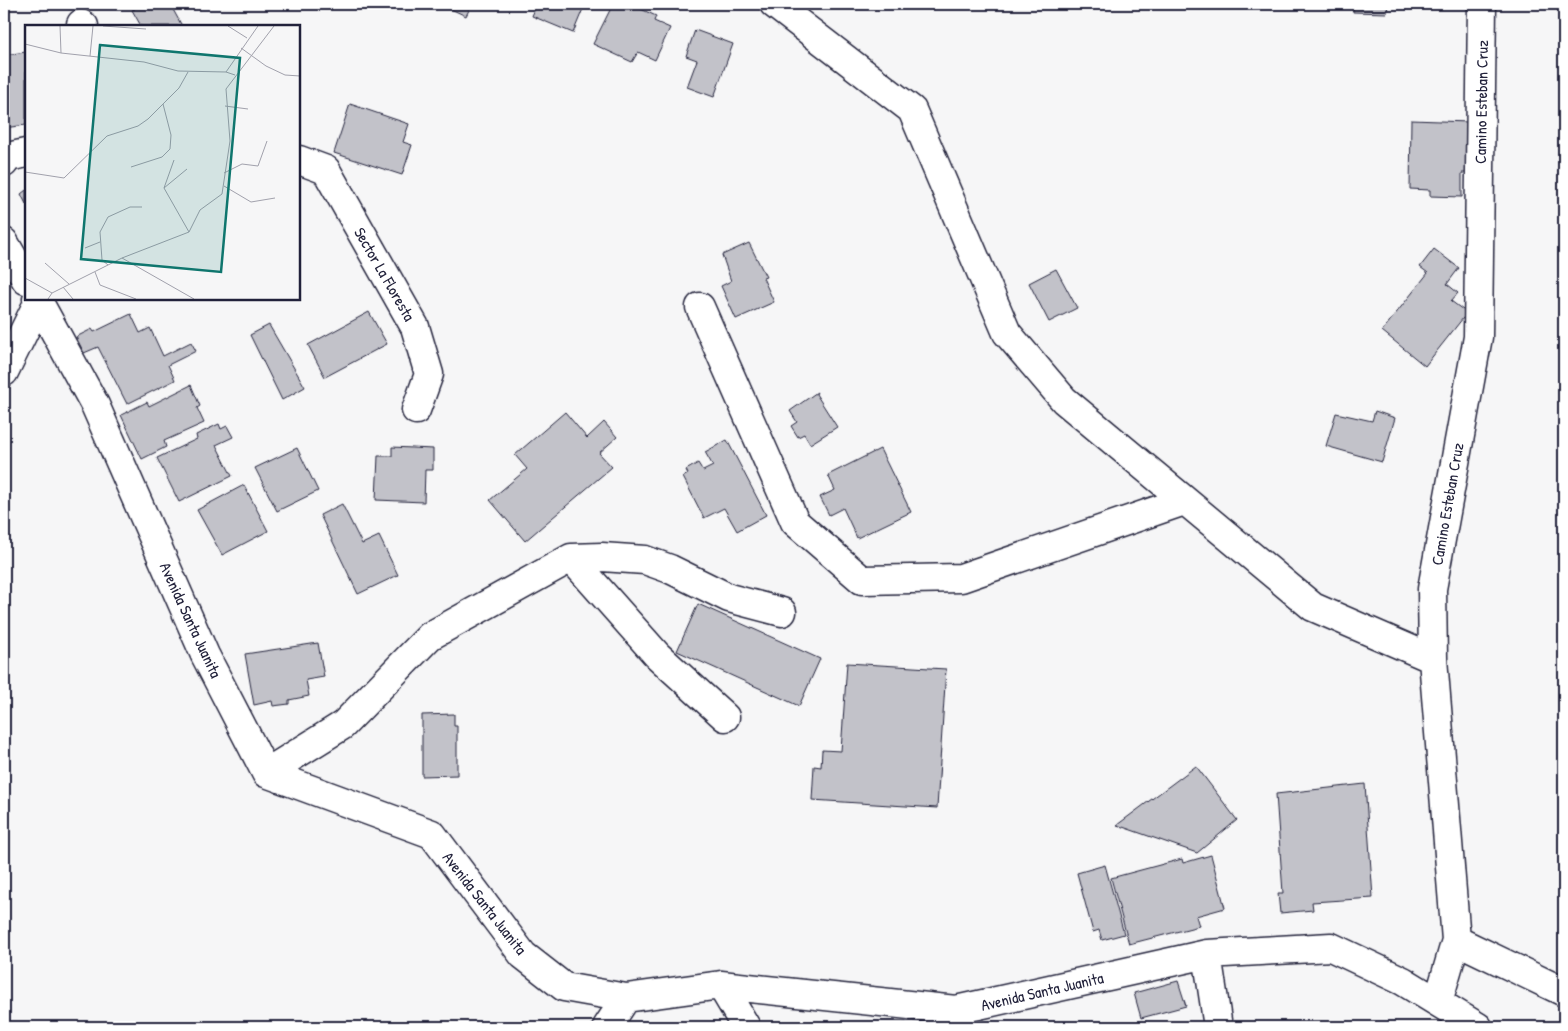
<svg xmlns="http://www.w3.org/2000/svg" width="1568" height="1031" viewBox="0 0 1568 1031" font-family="'Patrick Hand',sans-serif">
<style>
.building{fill:#c2c2c9;stroke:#22223b}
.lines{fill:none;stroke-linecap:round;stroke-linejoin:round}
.minor-casing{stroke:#22223b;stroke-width:31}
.minor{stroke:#fff;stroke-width:28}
.labels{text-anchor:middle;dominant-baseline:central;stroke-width:4.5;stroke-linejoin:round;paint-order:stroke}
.street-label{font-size:16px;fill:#22223b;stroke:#fff}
.inset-road{fill:none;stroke:#a1a1ac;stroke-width:1}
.view{fill:#0f766e;fill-opacity:0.15;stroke:#0f766e;stroke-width:2.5}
.inset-edge{fill:none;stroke:#22223b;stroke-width:2.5}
</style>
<rect width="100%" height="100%" fill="#f6f6f7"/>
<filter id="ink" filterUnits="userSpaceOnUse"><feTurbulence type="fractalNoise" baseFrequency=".02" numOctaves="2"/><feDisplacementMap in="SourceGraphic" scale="10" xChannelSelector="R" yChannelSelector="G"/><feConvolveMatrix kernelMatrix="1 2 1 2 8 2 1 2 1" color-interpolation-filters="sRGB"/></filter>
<g filter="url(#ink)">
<!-- building -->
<path class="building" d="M138 4H170L182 26H141L132 10 135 9 134 6Z
M440 4H472L466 16Z
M537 4H585L573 33 532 16Z
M613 4H630L656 16 654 21 670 28 655 60 638 52 632 62 593 44Z
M1354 4H1388L1387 13 1353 12Z
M695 30 733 44 714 97 687 87 697 60 686 56Z
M26 52V125L4 128V55Z
M350 104 409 124 403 142 412 145 402 175 334 153Z
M1411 120 1469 122 1468 173H1462V197L1430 196V190L1410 189Z
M26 190V204L21 194Z
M749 243 766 277 763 278 774 302 736 319 721 286 731 281 722 255Z
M1434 249 1459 268 1447 284 1458 293 1451 301 1467 313 1425 366 1382 331 1428 273 1420 267Z
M1056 269 1077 308 1049 322 1029 283Z
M369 312 387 344 325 377 308 345Z
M131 314 140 333 150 328 163 356 191 342 196 351 168 365 175 380 127 404 98 347 84 353 76 337 92 329 94 332Z
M269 325 305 387 282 400 250 335Z
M191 385 200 406 197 408 204 423 164 441 166 447 142 459 121 415 147 402 149 406Z
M817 392 816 394 837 427 810 444 804 434 798 437 791 426 797 422 790 411Z
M1375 411 1395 418 1382 462 1326 446 1336 413 1372 421Z
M565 412 587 438 604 422 617 437 599 453 612 467 525 541 490 500 527 469 515 455Z
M219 424 221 429 227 426 233 437 216 445 232 476 179 502 157 458 197 439 196 435Z
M727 440 766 515 737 531 724 508 704 518 683 477 688 474 686 470 698 463 703 471 713 466 705 452Z
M392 447 433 449V470H425L424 502 376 500 378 456H392Z
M297 448 318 491 277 511 255 468Z
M880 449 911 512 857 538 843 508 829 515 820 497 835 490 828 475Z
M244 485 268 531 222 555 197 510Z
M342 504 362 544 379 536 398 575 358 594 320 515Z
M698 604 820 659 799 706 677 651Z
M318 643 324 677 306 680 309 696 289 700V704L273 706 272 701 254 705 245 654Z
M847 663 946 669 937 808 812 800 814 766 821 767 822 750 841 751Z
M454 714V726H457V775L422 776V715Z
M1196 766 1237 820 1197 853 1117 825Z
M1365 784 1373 898 1312 902 1313 910 1280 913 1278 893H1283L1276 794Z
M1211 855 1225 908 1196 916 1199 926 1129 944 1111 878 1182 859 1183 863Z
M1105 865 1124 934 1102 940 1099 930 1093 932 1077 873Z
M1178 981 1186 1006 1141 1018 1134 993Z"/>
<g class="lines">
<defs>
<path id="minor" d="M774 4 912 110 1007 333 1064 400 1313 607 1433 659
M81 24 84 26
M299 160 326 170 415 327 429 374 416 410
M4 163 8 157 26 153
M4 242 26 280
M37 299 95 405 205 655 266 773 432 834 523 955 564 987 626 998 721 985 956 1010 1207 954 1331 947 1403 981 1478 1027
M700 307 795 522 862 580 961 578 1184 501
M4 372 39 301
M571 558 657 655 725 717
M266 773 343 725 430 636 571 558 602 557 645 560 670 569 729 598 782 612
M1456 940 1564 992
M1207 954 1218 1027
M721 985 746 1027
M1438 1002 1456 940 1433 659 1432 589 1478 337 1482 4
M607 1027 626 998"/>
</defs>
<!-- minor casing -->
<use href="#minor" class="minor-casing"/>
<!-- minor -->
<use href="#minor" class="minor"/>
</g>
</g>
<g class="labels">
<!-- street labels -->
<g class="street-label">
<text transform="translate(1481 102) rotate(-89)">Camino Esteban Cruz</text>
<text transform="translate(385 274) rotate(60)">Sector La Floresta</text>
<text transform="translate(1447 504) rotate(-80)">Camino Esteban Cruz</text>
<text transform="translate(191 620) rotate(65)">Avenida Santa Juanita</text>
<text transform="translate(485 903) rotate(52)">Avenida Santa Juanita</text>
<text transform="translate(1042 991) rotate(-13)">Avenida Santa Juanita</text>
</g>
</g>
<!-- overview -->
<g transform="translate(25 25)">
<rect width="275" height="275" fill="#f6f6f7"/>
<path class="inset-road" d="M35 1 36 28M78 1 121 4M203 1 222 13M0 19 36 28 119 37 153 46 201 47 210 50M216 23 241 41 260 50 275 51M65 31 68 1M201 47 233 1M200 81 223 84M149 135 139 163 164 207M106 142 137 132 145 124 146 110 138 79M0 147 39 153 82 111 113 101 123 94 154 63 163 47M199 148 217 139 233 141 242 116M199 161 226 177 250 173M139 163 162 144M60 223 75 217M97 233 169 274M20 238 44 259M83 240 77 235 75 207 83 192 105 182H117M70 247 75 260 111 274M0 253 27 268M38 262 48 274M23 274 27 268 97 233 164 207 175 185 197 169 205 116 201 64 249 1"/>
<path class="view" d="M75 20 215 33 196 247 56 234Z"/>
<rect width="275" height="275" class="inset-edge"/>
</g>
<!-- margin -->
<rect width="1568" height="1031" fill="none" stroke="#fff" stroke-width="20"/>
<rect x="10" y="10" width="1548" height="1011" fill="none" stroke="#22223b" stroke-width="2" filter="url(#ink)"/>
</svg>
